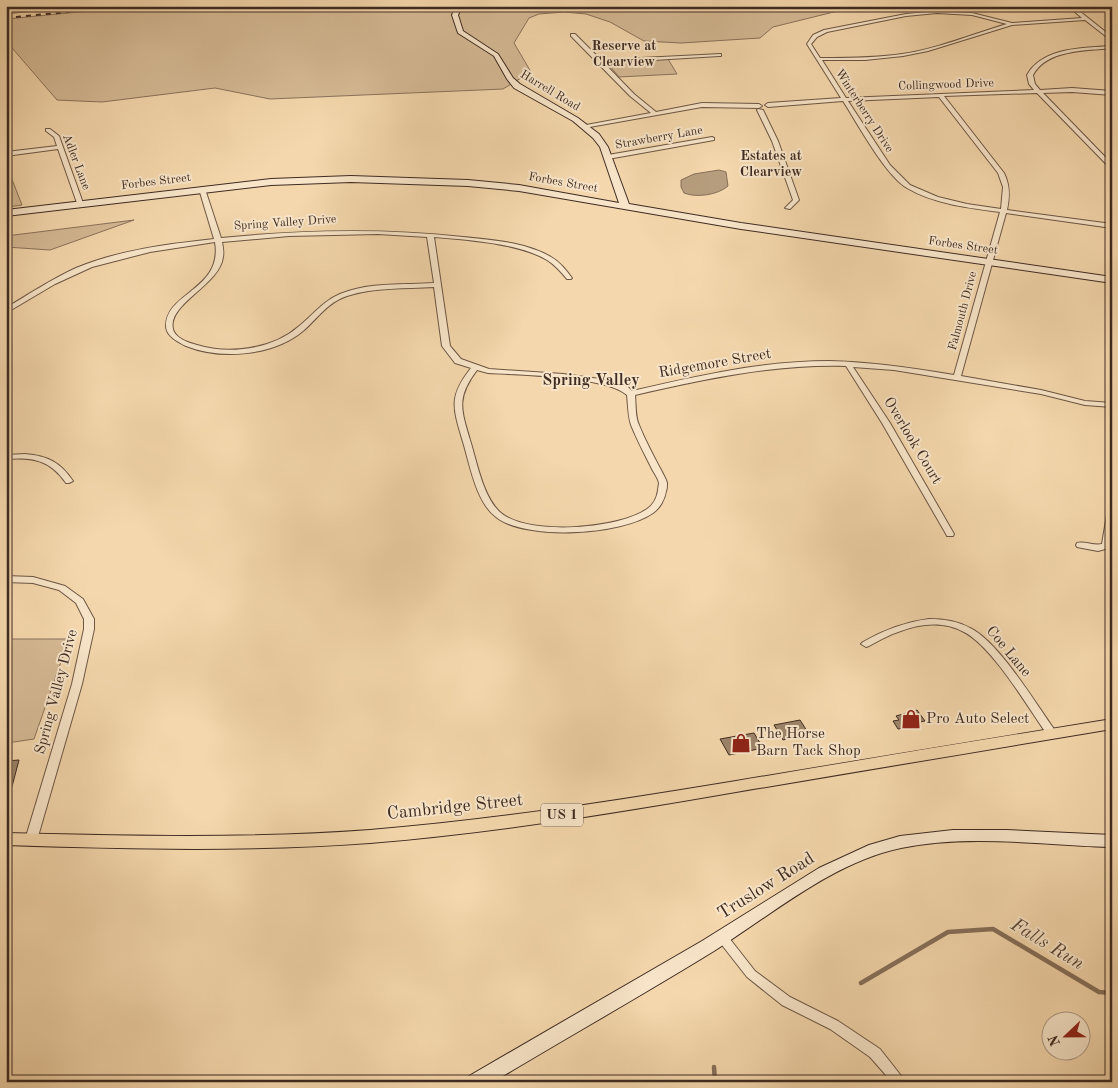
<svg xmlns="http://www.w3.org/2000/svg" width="1118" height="1088" viewBox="0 0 1118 1088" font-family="'Old Standard TT',serif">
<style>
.green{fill:#d5ba95;stroke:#8a725c}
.water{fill:#b69d7d;stroke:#866f59}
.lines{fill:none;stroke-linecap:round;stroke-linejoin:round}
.stream{stroke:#866f59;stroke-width:4.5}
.building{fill:#9d846a;stroke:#3e2b22}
.street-casing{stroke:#6c5644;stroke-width:2}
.secondary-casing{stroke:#3e2b22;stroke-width:2}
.primary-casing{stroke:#3e2b22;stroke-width:2}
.street{fill:#f8e5c9;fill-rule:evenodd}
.secondary{fill:#f8e5c9;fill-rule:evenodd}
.primary{fill:#f4d7ac;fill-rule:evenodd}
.rail{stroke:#3e2b22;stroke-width:2;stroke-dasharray:5 5;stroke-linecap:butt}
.labels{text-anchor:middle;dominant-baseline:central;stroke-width:4;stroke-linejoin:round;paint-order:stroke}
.far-street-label{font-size:12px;fill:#3e2b22;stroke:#f8e5c9}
.far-neighbourhood-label{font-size:14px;font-weight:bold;fill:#3e2b22;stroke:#f8e5c9}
.shield{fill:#f8e5c9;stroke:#766354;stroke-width:1}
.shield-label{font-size:14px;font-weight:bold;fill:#3e2b22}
.street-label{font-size:15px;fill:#3e2b22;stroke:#f8e5c9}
.poi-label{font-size:15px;fill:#3e2b22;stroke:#f8e5c9;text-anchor:start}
.neighbourhood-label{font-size:16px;font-weight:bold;fill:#3e2b22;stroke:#f8e5c9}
.near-street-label{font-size:18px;fill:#3e2b22;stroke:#f8e5c9}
.near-water-label{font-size:19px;font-style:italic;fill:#5c4839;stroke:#f8e5c9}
</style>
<rect width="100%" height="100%" fill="#f4d7ac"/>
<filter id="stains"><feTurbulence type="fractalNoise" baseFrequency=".004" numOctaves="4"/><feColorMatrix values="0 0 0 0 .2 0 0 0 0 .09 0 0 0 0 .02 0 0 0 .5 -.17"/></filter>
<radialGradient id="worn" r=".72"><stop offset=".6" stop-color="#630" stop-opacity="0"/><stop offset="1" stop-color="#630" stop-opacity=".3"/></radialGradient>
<!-- green -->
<path class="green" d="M6 6H83L6 14Z
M141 6H858L773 27 760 38 681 43 644 41 610 22 586 14 564 12 539 14 529 18 514 43 531 72 503 89 270 99 215 88 102 102 57 100 6 41V19Z
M668 59 677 74 619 77 609 65 617 62Z
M11 177 22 205 8 207 6 178Z
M134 220 50 250 6 247V236Z
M6 639H69L34 739 7 743 9 706H6Z"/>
<!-- water -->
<path class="water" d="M719 170 726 172 728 186C718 195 696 198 684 193L681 187V180L694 174Z"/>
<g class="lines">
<!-- stream -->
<path class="stream" d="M861 983 948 932 993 929 1099 992 1112 993
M714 1067 715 1082"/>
</g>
<!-- building -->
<path class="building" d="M917 710 925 721 905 725 907 728 898 729 893 721 899 720 896 716Z
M800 720 809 734 783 740 774 725Z
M754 733 763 748 729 755 720 739Z
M19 760 9 798 6 797V761Z"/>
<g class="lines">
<defs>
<path id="street" d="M1068 6H1073L1112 37V41L1085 20 1012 25 928 51 903 56 865 60H822L846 98 1034 90 1029 84 1027 75C1043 47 1083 48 1112 46V48C1086 51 1047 49 1033 75L1035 84 1040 90 1072 88 1112 91V95L1072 92 1043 93 1112 164V170L1037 93 944 96 1004 173C1010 185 1010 196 1007 210L1112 224V228L1006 213 961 376 1041 390 1085 401 1112 403V407L1085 405 1041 394 949 379 894 370 853 367 890 423 954 534 953 536H947L946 534 882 423 846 366C774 364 704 379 635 395 636 405 635 417 639 425 645 440 653 455 661 470 663 474 666 479 667 483 667 485 667 490 666 491 665 499 660 508 653 513 622 535 526 541 496 517 476 502 470 465 463 442 453 408 448 397 471 368L455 363 442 346 434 287C405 289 375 287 347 296 328 302 317 319 303 331 273 356 221 360 186 346 178 342 166 336 166 326 166 292 223 290 215 242L150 252 92 267 55 284 6 313V308C29 294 52 279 76 268 119 250 168 244 214 239L199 189 202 187 205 189 221 238C301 230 382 228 463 237 492 240 525 242 551 257 560 262 566 270 572 278L571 279H567C561 272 555 265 547 260 519 243 467 240 434 237L450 346 461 359 489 369 563 374 600 379 627 386 632 391C697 376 762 361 829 361 871 362 913 368 954 375L1000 212C969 208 934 204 907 188 885 175 858 124 843 101L768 107 765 105 768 103 841 98 807 44 813 35 824 30 906 14 937 11 972 13 1012 23 1082 18ZM937 13 972 15 1007 24C973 34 937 49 902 54 875 58 848 58 820 58L811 44 817 37 827 32 906 16ZM939 97 998 173 1003 187 1001 209 967 204 938 197 910 185 890 165 848 101ZM378 234 427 237 434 283C403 285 369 282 340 294 323 301 312 316 298 327 273 349 229 355 197 345 189 343 175 338 173 329 167 304 220 285 223 257 224 252 223 247 222 242L289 236ZM477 370 488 373C519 375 605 376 627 395 628 404 628 416 631 425 637 440 645 455 652 469 654 473 658 478 659 483 659 484 658 489 658 490 657 498 653 505 647 509 619 529 528 536 501 513 483 498 477 462 470 440 461 409 456 398 477 370Z
M571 34H575L601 60 721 54V56H719L604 63 634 94 656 112 702 103 759 104 762 106 759 108 702 107 584 128V126L586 125 651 113 630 96 571 36Z
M758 109 763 110 778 141 799 200 790 209 785 208 793 200 772 141 757 110Z
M46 129H50L59 136 83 203 82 204 77 203 58 149 6 156V152L57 146 54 137 46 131Z
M712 137 714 138V140L608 159 605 157 608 155Z
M25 454C48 456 60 462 73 481L69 483H66C50 460 33 457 6 459V455Z
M1109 503H1112V536L1109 548 1098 551 1077 547 1076 545 1077 543C1085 541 1094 546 1102 544Z
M6 576 33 577 65 586 83 599 94 619V629L82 684 37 840 35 843 31 844 27 843 25 840 72 684 84 629V619L76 603 59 590 33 583 6 582Z
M929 619C943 619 958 621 970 628 999 642 1036 704 1056 732L1057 734 1056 736H1048C1029 709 993 647 964 632 933 615 897 630 869 646L866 647 861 644 863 642C884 630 905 622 929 619Z
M722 932 726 934 755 971 790 997 838 1021 880 1049 906 1082H892L870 1057 830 1029 782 1005 747 977 718 940 716 937 718 934Z"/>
<path id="secondary" d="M456 6H462L458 15 463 31 498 54 513 78 520 84 578 118 599 134 608 147 629 204 741 223 1112 277V283L741 229 519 191 468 186 351 182 271 185 6 216V210L271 179 351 176 468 180 519 185 619 203 600 147 593 138 573 121 514 88 507 79 494 56 458 33 452 15Z
M953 830H1006L1112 835V847C1042 845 970 834 901 848 833 862 771 915 714 951 641 996 566 1038 493 1082H467L469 1076 702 941 819 868 869 845 900 836Z"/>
<path id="primary" d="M1112 719V729C986 750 861 771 736 792 615 813 493 833 370 843 249 852 127 849 6 845V833C127 836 249 839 370 830 493 820 615 801 736 781 861 760 986 739 1112 719Z"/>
</defs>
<!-- street casing -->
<use href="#street" class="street-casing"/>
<!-- secondary casing -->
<use href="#secondary" class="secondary-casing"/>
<!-- primary casing -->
<use href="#primary" class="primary-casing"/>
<!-- street -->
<use href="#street" class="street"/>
<!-- secondary -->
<use href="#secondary" class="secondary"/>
<!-- primary -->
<use href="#primary" class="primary"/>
<!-- rail -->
<path class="rail" d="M6 18 129 6"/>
</g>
<!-- icons -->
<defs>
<symbol id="shop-bare" viewBox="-9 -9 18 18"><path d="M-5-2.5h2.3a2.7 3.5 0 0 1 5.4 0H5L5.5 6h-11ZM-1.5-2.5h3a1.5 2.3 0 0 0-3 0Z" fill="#8f2418" stroke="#f8e5c9" stroke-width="2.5" paint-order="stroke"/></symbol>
</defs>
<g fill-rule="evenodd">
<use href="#shop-bare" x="897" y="705" width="28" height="28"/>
<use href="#shop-bare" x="727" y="729" width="28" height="28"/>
</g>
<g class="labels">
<!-- far-street labels -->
<g class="far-street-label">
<text transform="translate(946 85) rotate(-2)">Collingwood Drive</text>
<text transform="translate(550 91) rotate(31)">Harrell Road</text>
<text transform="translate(864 111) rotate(57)">Winterberry Drive</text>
<text transform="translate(659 138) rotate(-10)">Strawberry Lane</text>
<text transform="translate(76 162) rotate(69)">Adler Lane</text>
<text transform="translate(156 182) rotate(-7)">Forbes Street</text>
<text transform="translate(563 183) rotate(10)">Forbes Street</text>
<text transform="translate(285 223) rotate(-4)">Spring Valley Drive</text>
<text transform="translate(963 246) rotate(8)">Forbes Street</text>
<text transform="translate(963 311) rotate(-75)">Falmouth Drive</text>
</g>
<!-- far-neighbourhood labels -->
<g class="far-neighbourhood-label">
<text x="624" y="46">Reserve at<tspan x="624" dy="16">Clearview</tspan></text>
<text x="771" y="156">Estates at<tspan x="771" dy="16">Clearview</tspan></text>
</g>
<!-- shield labels -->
<rect class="shield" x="541" y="803.5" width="42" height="23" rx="4"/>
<g class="shield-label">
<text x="562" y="815">US 1</text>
</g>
<!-- street labels -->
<g class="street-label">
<text transform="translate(715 364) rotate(-10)">Ridgemore Street</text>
<text transform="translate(912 441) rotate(59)">Overlook Court</text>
<text transform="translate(1008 652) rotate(50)">Coe Lane</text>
<text transform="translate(57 692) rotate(-75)">Spring Valley Drive</text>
</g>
<!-- poi labels -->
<g class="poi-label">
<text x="926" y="719">Pro Auto Select</text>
<text x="756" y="734">The Horse<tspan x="756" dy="17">Barn Tack Shop</tspan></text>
</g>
<!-- neighbourhood labels -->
<g class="neighbourhood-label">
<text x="591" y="381">Spring Valley</text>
</g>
<!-- near-street labels -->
<g class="near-street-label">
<text transform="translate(455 807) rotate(-6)">Cambridge Street</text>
<text transform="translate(766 886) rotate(-32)">Truslow Road</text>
</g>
<!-- near-water labels -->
<g class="near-water-label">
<text transform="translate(1047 945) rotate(31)">Falls Run</text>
</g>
</g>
<!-- margin -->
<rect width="1118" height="1088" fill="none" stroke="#f4d7ac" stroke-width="25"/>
<rect x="8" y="8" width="1103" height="1073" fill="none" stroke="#3e2b22" stroke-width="2.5"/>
<rect x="12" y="12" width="1093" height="1063" fill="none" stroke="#3e2b22"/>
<!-- north arrow -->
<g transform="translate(1066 1036) rotate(248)"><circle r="24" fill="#f8e5c9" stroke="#ae9b86"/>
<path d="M0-4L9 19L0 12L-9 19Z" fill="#8f2418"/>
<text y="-8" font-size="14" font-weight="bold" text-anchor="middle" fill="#3e2b22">N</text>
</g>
<rect width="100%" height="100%" filter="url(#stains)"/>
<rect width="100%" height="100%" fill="url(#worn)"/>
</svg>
